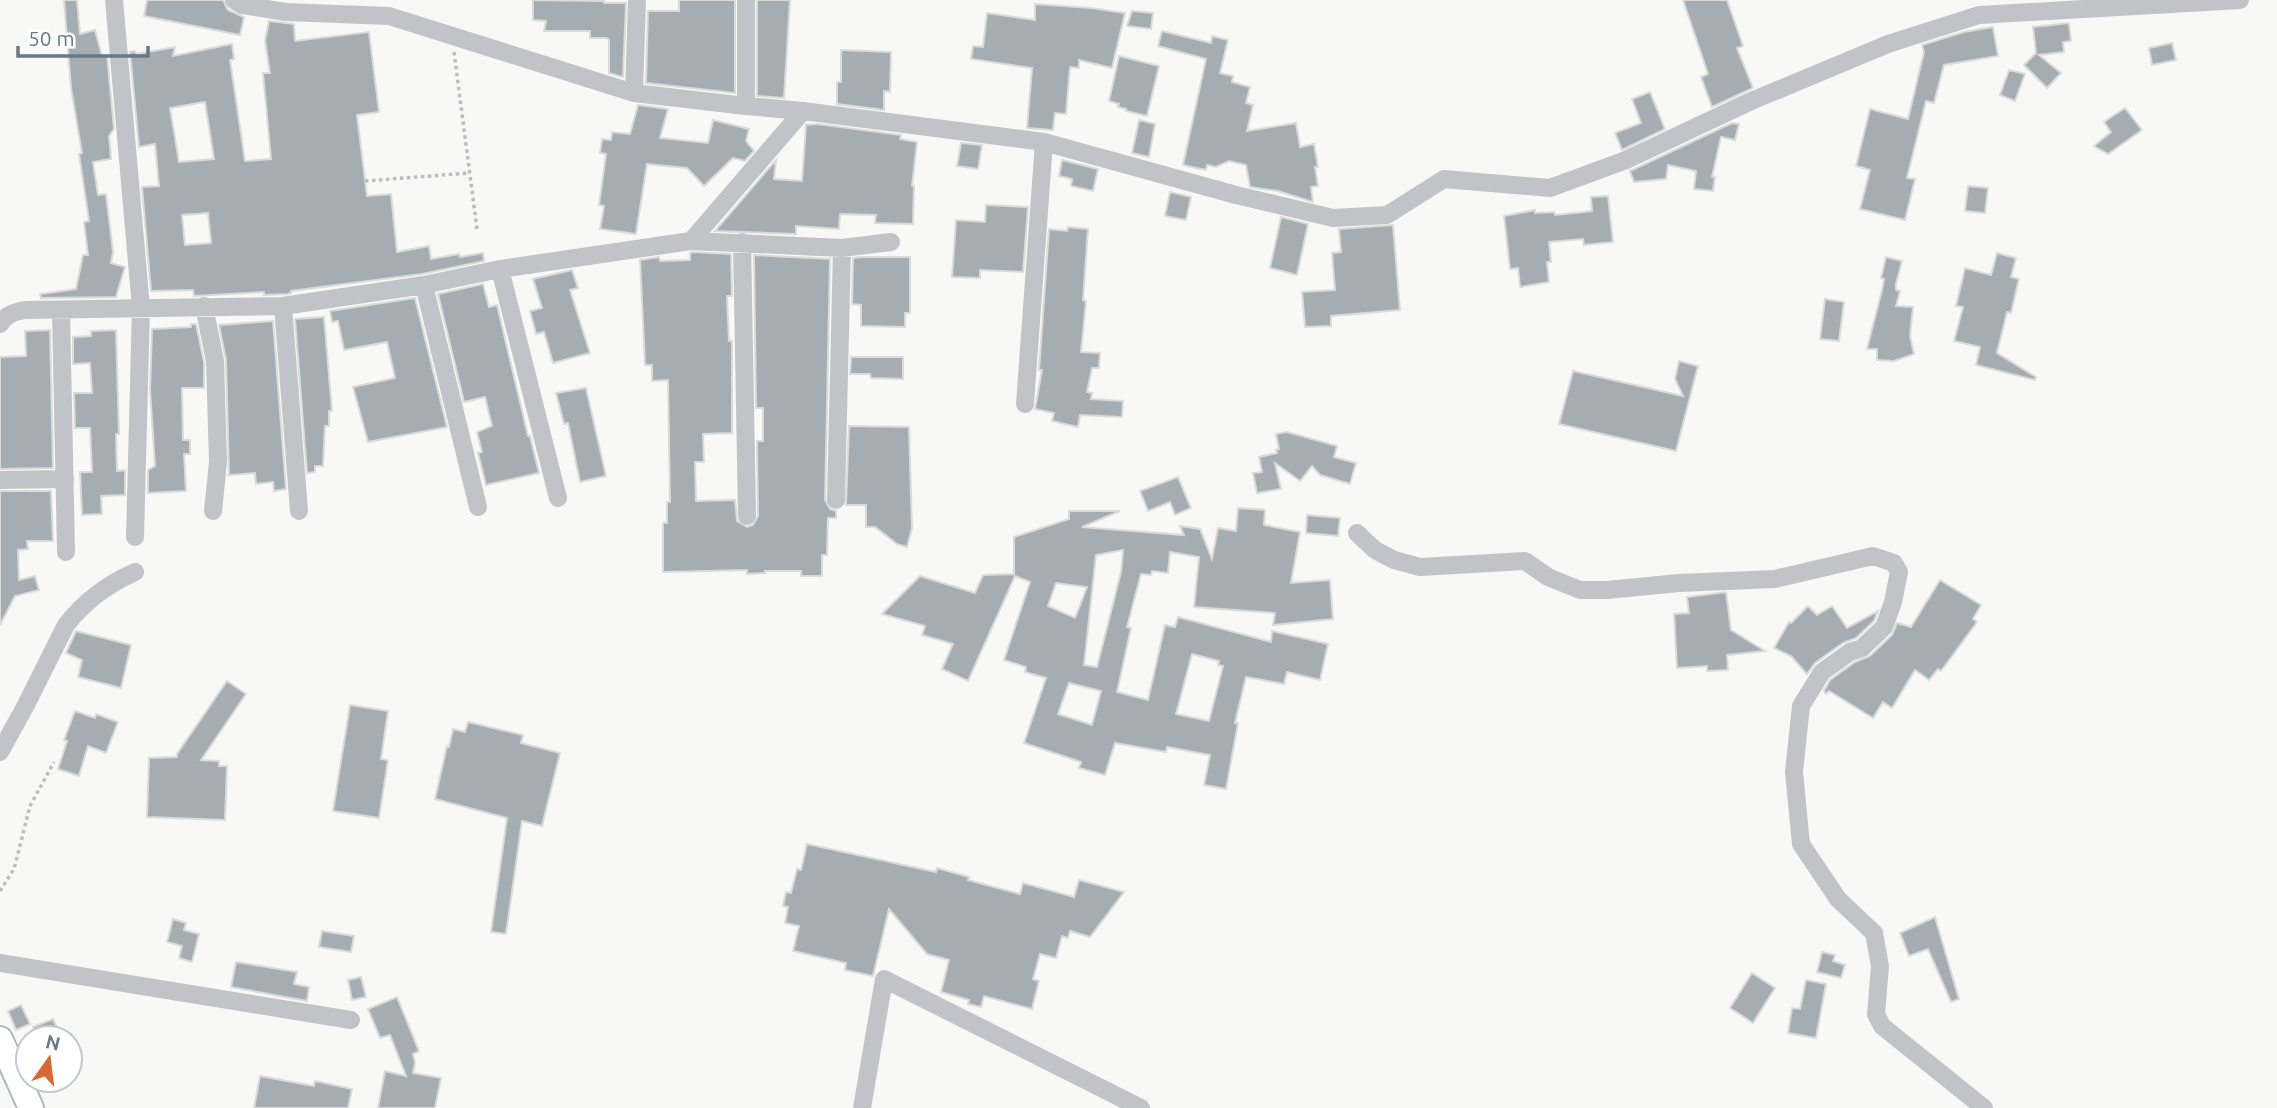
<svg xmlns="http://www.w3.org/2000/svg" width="2277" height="1108" viewBox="0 0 2277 1108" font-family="Ubuntu,sans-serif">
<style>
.building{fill:#a5adb3;stroke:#dadbd9;stroke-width:2;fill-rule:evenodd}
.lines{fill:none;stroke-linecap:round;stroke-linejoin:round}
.secondary-casing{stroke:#b3b8bd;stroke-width:28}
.path{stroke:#bbbdc0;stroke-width:3.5;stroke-dasharray:3.5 3.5;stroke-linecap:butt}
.street{stroke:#c0c4c8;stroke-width:18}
.secondary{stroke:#fff;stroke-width:24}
</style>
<rect width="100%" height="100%" fill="#f8f9f7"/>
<!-- building -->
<path class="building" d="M64 0H77L80 34 95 30 102 56 107 55 114 129 109 136 111 159 93 162 98 195 106 194 113 252 111 263 125 267 116 297 41 298 40 294 76 289 83 255H88L84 222 89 221 79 154 82 153 71 88Z
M147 0H223L228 10 244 17 240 35 144 16Z
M533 0 604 1V3H626L623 77 609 73V40L607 38H590V31H544L546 21 533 20Z
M679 0H735V93L646 83 648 11H679Z
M757 0H790L784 98 757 96Z
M1683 0H1727L1743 46 1737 48 1753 88 1712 107 1701 77 1708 74Z
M1035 4 1091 8 1125 13 1112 68 1079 60V68L1070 67 1066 114 1055 113 1053 130 1027 128 1032 68 971 59 973 46 983 47 987 13 1035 20Z
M1132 11 1153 13 1151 29 1127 26Z
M269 21 294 24 295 41 369 32 379 112 357 115 367 196 391 194 397 252 429 246 431 259 459 254 460 257 483 253 484 261 422 274 291 291V293L288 294 264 295V292L194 296 193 290 151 291 142 187 159 186 155 144 139 147 130 52 135 51 136 54 175 47 173 56 232 44 234 59 230 60 245 161 271 159 263 73H270L265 41ZM205 102 214 159 179 162 170 108ZM208 213 211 243 185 245 182 215Z
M2069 23 2071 41 2063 42 2064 52 2039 55 2061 73 2047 88 2024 65 2036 53 2033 27Z
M1993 27 1998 56 1944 65 1934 103 1926 101 1907 178 1915 179 1905 220 1860 209 1870 170 1856 166 1870 109 1908 119 1924 52 1922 45 1964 32Z
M1162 31 1211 43 1212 36 1228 40 1220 73 1233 76 1232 82 1250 87 1246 103 1253 105 1247 131 1296 123 1300 147 1314 144 1318 167H1315L1318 186 1311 187 1313 202 1278 191 1250 187 1246 165 1229 161 1216 167 1207 165 1206 170 1183 165 1206 59 1158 46Z
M2172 43 2176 60 2152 65 2149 48Z
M841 50 891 52 890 92 884 91V110L837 104V82H841Z
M1119 56 1159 66 1147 116 1126 111V109L1118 107 1119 104 1109 101Z
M2009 70 2025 74 2015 101 2000 95Z
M1650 92 1665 129 1622 150 1615 133 1641 123 1632 99Z
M638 105 668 109 660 138 708 143 713 120 749 129 746 141 754 151 745 161 733 158 704 186 687 168 647 164 636 234 600 229 604 206 599 205 606 154 600 153 602 139 611 140 612 132 630 134Z
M2125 108 2142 130 2108 154 2094 146 2111 132 2104 122Z
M1139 120 1155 124 1149 157 1132 153Z
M1732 123 1739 124 1735 140 1721 137 1712 177H1715L1713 191 1694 189 1696 171 1668 165 1666 179 1634 182 1630 171Z
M817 124 901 135 900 139 917 142 912 186H914L913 224 875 223 876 215 840 214 839 229 796 226V234L715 231 776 160 774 179 802 181 806 125Z
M961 143 982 145 978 169 957 166Z
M1062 160 1098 169 1093 191 1071 186 1072 179 1059 176Z
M1968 186 1988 188 1985 213 1965 211Z
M1170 192 1191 197 1186 220 1165 216Z
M1608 196 1613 242 1584 245 1583 239 1549 242 1551 262H1547L1549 282 1520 287 1518 268 1510 269 1504 216 1535 210V213L1554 212 1555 215 1592 211 1591 197Z
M986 205 1028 207 1023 272 980 270V278L952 277 956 220 985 222Z
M1281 217 1308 224 1297 275 1270 268Z
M1393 225 1400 310 1331 316V326L1305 327 1302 292 1335 290 1332 253 1341 252 1339 229Z
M1068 227 1088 229 1083 300 1086 301 1081 352 1100 353 1099 368H1092L1087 392 1092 393 1091 399 1123 401 1122 417 1080 415 1078 427 1052 421 1054 413 1035 409 1042 370H1039L1049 229 1067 231Z
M692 252 731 254 732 296H727L729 341H732V433L703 434 704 462H695L696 501 735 500 737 521 747 527 753 525 758 516 757 441H763V408H756L754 255 830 259 825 500 830 509 836 511V518H828L827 555H822V576H801V571H765V573L747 574V570L663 572V523H667V502H670L668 380 652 381V365H645L640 260 659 257 660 261 690 260V253Z
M1997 253 2016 258 2011 277 2019 279 2011 313 2007 312 1997 353 2036 377 2035 380 1976 365 1980 347 1954 341 1963 307 1956 306 1965 268 1991 275Z
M863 257H910V313H905V327L861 326V305L852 304 853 258Z
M1886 257 1902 261 1896 284V290L1900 291 1896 306 1913 307 1910 336 1914 354 1894 361 1877 360V349H1867L1882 290 1884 279 1881 278Z
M572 270 578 288 570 290 590 353 553 363 544 332 536 334 530 311 542 308 533 279Z
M483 284 489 307 497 305 528 436H530L539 473 486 485 478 453 482 452 477 432 492 426 485 397 464 402 438 294Z
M415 298 447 427 368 442 353 387 395 378 387 342 344 350 338 321 332 322 330 311Z
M1825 299 1844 302 1839 341 1820 339Z
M324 317 332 411H329V426H325L323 466H315V472L307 473 295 319Z
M273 321 286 489 274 491 273 482 256 484 255 473 229 475 226 360 219 325Z
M191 324H196L204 362V388H182L183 440H190V454H184L186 491 148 493V470L155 466 150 389 152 329 191 327Z
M50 330 53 468 0 469V357L26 356 25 331Z
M116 330 119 434H116L117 471 125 470V495L101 496 102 514 82 515 80 472H92L90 428H75L74 393H92L90 363 73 364V337L91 336V331Z
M851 357H903V379L871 378 870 374H850Z
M1679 361 1698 366 1676 451 1559 424 1573 371 1683 396 1675 379Z
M586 388 606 476 580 482 568 423 564 424 556 393Z
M849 426 909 427 912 528 907 547 897 544 875 527H866V505H846Z
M1287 432 1337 446 1334 457 1356 463 1350 484 1320 475 1312 466 1300 481 1275 463 1281 489 1257 493 1253 473 1262 472 1259 457 1277 453 1276 450 1279 449 1276 434Z
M1178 477 1191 508 1175 515 1170 502 1148 511 1140 491Z
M0 491H51L53 541H27L28 549 18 550 19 580 35 576 39 590 15 596 0 625Z
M1238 508 1265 510 1264 525 1300 532 1291 583 1330 580 1333 619 1273 625 1275 613 1194 607 1199 557 1170 552 1168 573 1152 571 1151 575 1141 574 1127 627 1131 628 1117 692 1148 700 1165 625 1175 627 1178 617 1271 642 1272 631 1328 644 1320 680 1287 672 1284 684 1246 677 1235 723H1238L1226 789 1204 785 1210 755 1167 747 1166 752 1115 743 1105 775 1079 768 1081 762 1024 743 1046 678 1025 672 1026 667 1004 660 1030 582 1015 576 968 681 942 669 953 644 922 635 925 626 882 614 920 576 975 593 983 575 1014 574V537L1069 519V511H1120L1082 527 1184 535 1180 526 1200 529 1212 559 1218 528 1236 531ZM1123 550 1121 572 1097 667 1084 665 1096 555ZM1056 583 1087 587 1075 618 1048 606ZM1192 654 1219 661 1218 665 1223 666 1209 721 1176 714ZM1069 683 1101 691 1092 725 1058 714Z
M1307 515 1340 518 1338 536 1306 533Z
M1940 580 1981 605 1973 619 1977 622 1941 671 1938 669 1929 680 1915 670 1892 708 1883 702 1873 718 1829 691 1826 694 1824 691 1830 680 1855 662 1870 656 1892 635 1897 623 1911 627Z
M1726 592 1731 630 1765 651 1727 655 1728 670 1707 671V666L1677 668 1674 614 1689 613 1687 597Z
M1808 606 1817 615 1832 606 1847 628 1878 611 1874 621 1856 638 1843 643 1815 663 1807 674 1791 656 1774 648 1789 622 1791 623Z
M76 631 131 645 121 688 78 677 82 660 66 653Z
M227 681 246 694 201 760 219 761V766H227L225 820 147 817 149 758 177 757V754Z
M350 705 388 711 381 759 388 760 379 818 333 811Z
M75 711 95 718 96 714 118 722 106 753 88 746 79 776 58 769 67 741 64 740Z
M468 722 523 735 521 743 560 753 542 826 522 821 506 934 491 932 507 818 435 799 447 746 449 747 453 729 465 732Z
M807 844 936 872 937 868 969 877 968 880 1020 894 1023 883 1074 897 1079 880 1124 892 1090 937 1070 931 1068 938 1062 936 1056 958 1040 954 1033 979 1039 981 1032 1009 984 996 981 1007 968 1004 969 1000 941 992 949 960 927 954 889 909 873 976 845 970 846 963 793 951 799 926 785 923 788 907 783 906 786 892 791 893 797 869 801 870Z
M1935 917 1959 999 1951 1002 1928 949 1909 956 1900 933Z
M173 919 186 923 184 930 199 934 192 962 179 958 182 946 167 942Z
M322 931 354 936 351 952 319 947Z
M1822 952 1835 955 1833 961 1845 965 1841 978 1817 972Z
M236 962 297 972 294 984 309 987 307 1001 231 987Z
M1752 973 1775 988 1753 1023 1730 1008Z
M361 977 366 997 352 1000 348 980Z
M1806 980 1826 984 1816 1038 1788 1033 1792 1008 1800 1009Z
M397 997 419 1051 413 1054 415 1063 413 1073 441 1078 435 1108H378L385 1071 406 1076 390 1035 380 1038 368 1009Z
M21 1005 30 1024 16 1030 8 1011Z
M53 1019 62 1038H38L33 1027Z
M260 1076 314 1086 315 1081 352 1089 348 1108H254Z"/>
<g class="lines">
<defs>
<path id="secondary" d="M0 1039 31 1108"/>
</defs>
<!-- secondary casing -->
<use href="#secondary" class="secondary-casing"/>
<!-- path -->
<path class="path" d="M454 52 477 229
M365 181 469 173
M0 891 14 869 30 806 54 762"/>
<!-- street -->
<path class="street" d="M114 0 141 308 135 537
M234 0 242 5 286 12 389 16 634 93 746 106
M746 0V106L803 111
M634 93 637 0
M691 241 842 248 891 242
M742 242 747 516
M500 269 558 498
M424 285 478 507
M204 306 215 361 218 462 213 511
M283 306 299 511
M61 311 66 552
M0 324C7 314 14 312 25 310L283 306 424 285 500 269 691 241 803 111 1044 142 1236 195 1333 218 1387 215 1444 179 1550 188 1626 160 1749 102 1888 44 1979 15 2240 0
M1025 404 1044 142
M0 480 65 479
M836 500 842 248
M1357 533 1375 550 1394 560 1420 567 1525 561 1548 577 1580 590H1607L1679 583 1775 579 1873 556 1894 563 1899 572 1893 602 1884 627 1862 648 1850 652 1822 672 1801 706 1794 772 1801 844 1838 899 1874 933 1880 966 1876 1014 1882 1026 1984 1108
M0 752 26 705 66 625C84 602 108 584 135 572
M0 963 351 1020
M862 1108 884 979 1141 1108"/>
<!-- secondary -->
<use href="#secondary" class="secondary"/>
</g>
<!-- north arrow -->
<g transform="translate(49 1059) rotate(14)"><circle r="33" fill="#ffffff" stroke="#c3c9ce" stroke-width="2"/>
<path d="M0-5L12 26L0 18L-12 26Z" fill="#d76938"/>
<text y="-10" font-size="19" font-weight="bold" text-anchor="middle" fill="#6a7785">N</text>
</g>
<!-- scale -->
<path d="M18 46v10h130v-10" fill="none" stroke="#6a7785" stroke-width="3.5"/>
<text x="28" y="46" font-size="21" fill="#6a7785" stroke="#ffffff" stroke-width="5" paint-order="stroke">50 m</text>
</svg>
